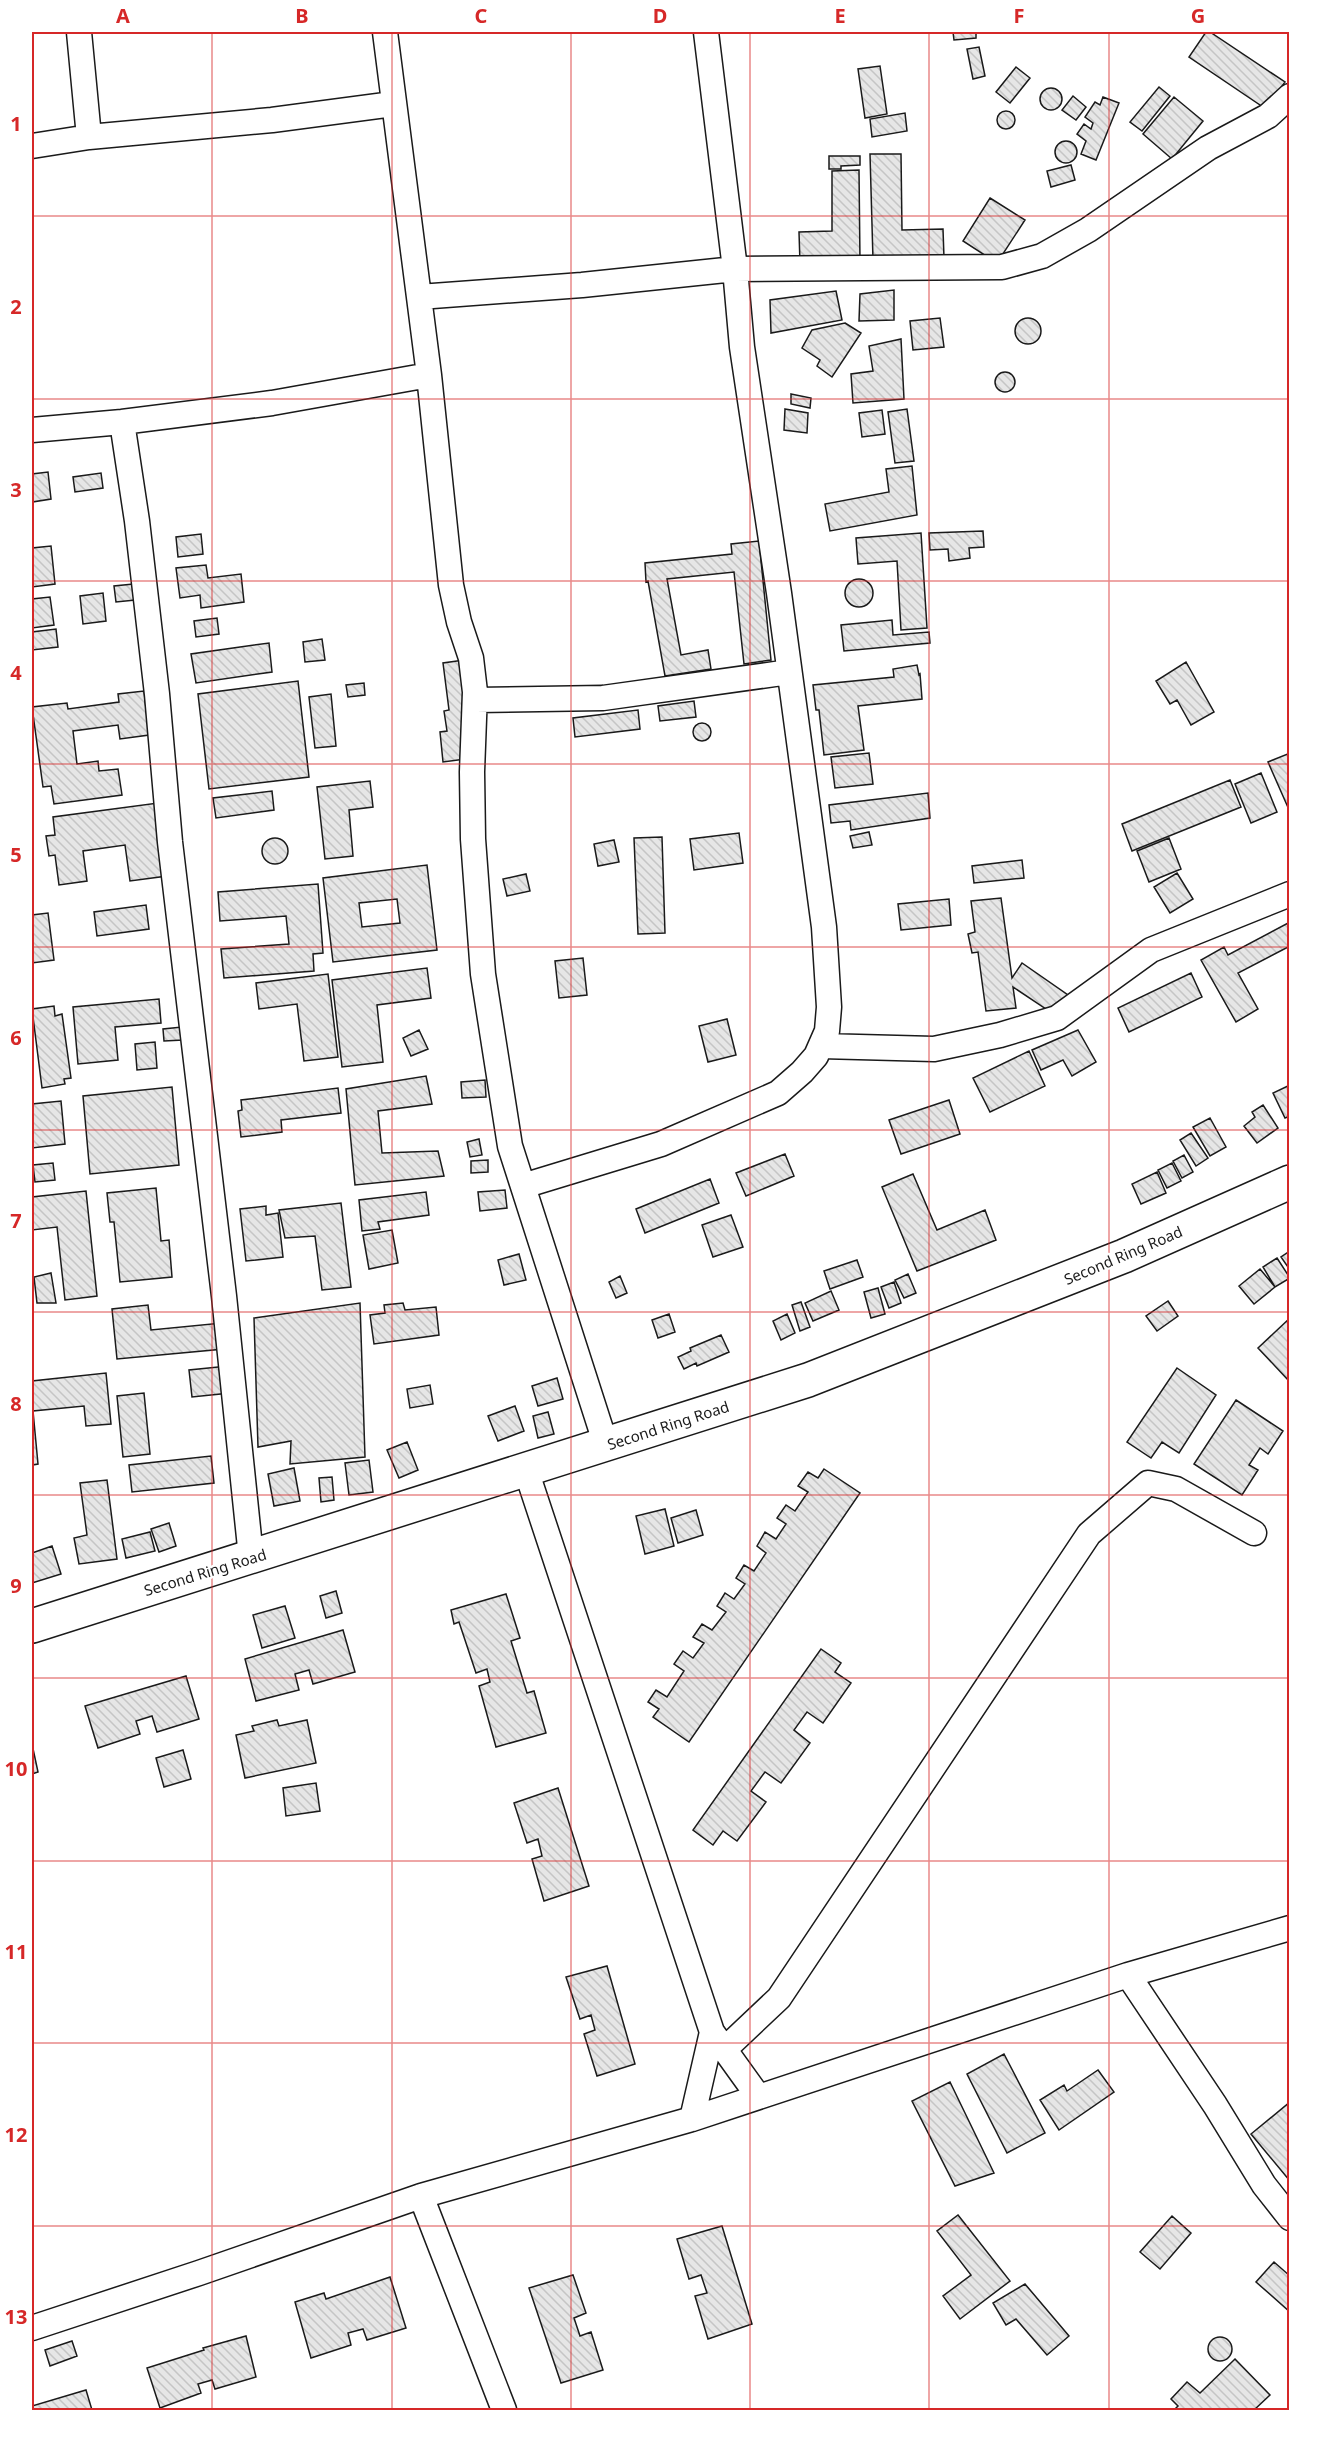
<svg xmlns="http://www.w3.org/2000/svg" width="1321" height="2442" viewBox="0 0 1321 2442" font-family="'Noto Sans',sans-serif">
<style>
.building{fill:url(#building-back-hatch);stroke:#1a1a1a;stroke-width:1.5;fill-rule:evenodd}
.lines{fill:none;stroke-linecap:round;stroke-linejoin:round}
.street-casing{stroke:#1a1a1a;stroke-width:27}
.secondary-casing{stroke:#1a1a1a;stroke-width:36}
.street{stroke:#fff;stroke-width:24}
.secondary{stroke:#fff;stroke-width:33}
.grid{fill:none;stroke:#d62828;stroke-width:1.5;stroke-opacity:0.55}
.labels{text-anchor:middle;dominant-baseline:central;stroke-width:4.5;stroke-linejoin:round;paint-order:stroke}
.street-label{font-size:15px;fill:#1a1a1a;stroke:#fff}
.neatline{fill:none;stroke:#d62828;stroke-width:2}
.grid-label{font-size:20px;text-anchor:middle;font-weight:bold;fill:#d62828}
</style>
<defs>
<pattern id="building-back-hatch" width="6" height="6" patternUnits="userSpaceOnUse" patternTransform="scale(1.5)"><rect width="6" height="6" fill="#e6e6e6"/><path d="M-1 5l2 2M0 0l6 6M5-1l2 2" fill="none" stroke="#c5c5c5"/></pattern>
</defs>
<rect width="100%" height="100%" fill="#fff"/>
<!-- building -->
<path class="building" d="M953 32H976V38L954 40Z
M1206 32H1210L1285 82 1266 109 1189 57Z
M979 47 985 76 973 79 967 49Z
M880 66 887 114 865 118 858 69Z
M1016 67 1030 78 1010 103 996 92Z
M1159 87 1170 96 1142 131 1130 122Z
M1040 99a11 11 0 1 1 22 0a11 11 0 1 1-22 0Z
M1073 96 1086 107 1076 120 1062 110Z
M1103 97 1119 103 1096 160 1081 154 1086 141 1077 134 1084 124 1091 129 1093 123 1085 117 1095 102 1100 105Z
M1174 97 1203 121 1172 159 1143 134Z
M997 120a9 9 0 1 1 18 0a9 9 0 1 1-18 0Z
M905 113 907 131 872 137 870 119Z
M1055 152a11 11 0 1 1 22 0a11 11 0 1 1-22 0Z
M870 154H901L902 230 943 229 944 258 873 260Z
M829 156H860V165L841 166V169H829Z
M1071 165 1075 180 1051 187 1047 171Z
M859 170 860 262 800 263 799 232 832 231V171Z
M990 198 1025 220 997 263 963 241Z
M894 290V320L859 321 860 294Z
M836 291 842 320 771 333 770 300Z
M940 318 944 347 913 350 910 321Z
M1015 331a13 13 0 1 1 26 0a13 13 0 1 1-26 0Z
M845 323 861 333 832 377 817 366 820 360 802 348 812 330Z
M901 339 904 399 853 403 851 374 873 371 869 346Z
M995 382a10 10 0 1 1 20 0a10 10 0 1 1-20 0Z
M791 394 811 398 810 408 791 404Z
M785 409 808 413 807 433 784 430Z
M907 409 914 461 895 463 888 412Z
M882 410 885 434 862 437 859 413Z
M912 466 917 515 830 531 825 504 889 492 886 469Z
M48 472 51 499 32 502V474Z
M101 473 103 488 75 492 73 477Z
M983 531 984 547 969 548 970 558 949 561 948 549 930 550 929 533Z
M921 533 927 628 901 630 897 561 858 564 856 538Z
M201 534 203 554 178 557 176 537Z
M759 541 771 660 744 664 734 572 667 579 681 655 708 650 711 669 665 676 648 581 646 582 645 563 732 554 731 544Z
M51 546 55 584 32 587V548Z
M206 565 208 578 241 574 244 602 201 608 200 595 180 598 176 568Z
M845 593a14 14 0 1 1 28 0a14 14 0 1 1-28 0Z
M143 583 145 599 116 602 114 586Z
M103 593 106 621 83 624 80 596Z
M50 597 54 625 32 628V599Z
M217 618 219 634 196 637 194 621Z
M892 620 893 635 929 632 930 643 844 651 841 625Z
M56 629 58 647 32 650V632Z
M322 639 325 660 305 662 303 642Z
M269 643 272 672 196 683 191 654Z
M471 659 473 758 443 762 440 732 447 731 444 711 449 710 443 663Z
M1186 662 1214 712 1191 725 1177 700 1170 704 1156 681Z
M917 665 919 675 920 674 922 699 858 706 864 750 824 755 819 710H816L813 685 894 677 893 669Z
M298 681 309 777 209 789 198 694Z
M364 683 365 695 348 697 346 685Z
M144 691 149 735 120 739 118 725 73 731 77 764 98 761 99 771 118 769 122 795 54 804 51 786 43 787 32 707 67 703 68 709 119 702 118 694Z
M331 694 336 746 315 748 309 697Z
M694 701 696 717 660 721 658 706Z
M638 710 640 729 575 737 573 718Z
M693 732a9 9 0 1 1 18 0a9 9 0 1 1-18 0Z
M869 753 873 784 835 788 831 757Z
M1290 753V812L1268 762Z
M1261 773 1277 812 1251 823 1235 784Z
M1230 780 1241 807 1132 851 1122 824Z
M370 781 373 807 349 810 353 856 325 859 317 787Z
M272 791 274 810 216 818 213 798Z
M928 793 930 818 851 830 850 821 831 823 829 805Z
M158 803 167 876 130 881 125 845 83 851 87 881 59 885 55 855 49 856 46 836 55 835 53 817Z
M869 832 872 845 853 848 850 836Z
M739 833 743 863 694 870 690 839Z
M662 837 665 933 638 934 634 838Z
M1169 838 1181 869 1149 882 1137 851Z
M262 851a13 13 0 1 1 26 0a13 13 0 1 1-26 0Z
M614 840 619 862 598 866 594 844Z
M1022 860 1024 878 974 883 972 866Z
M427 865 437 950 333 962 323 878ZM397 899 400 923 362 927 359 903Z
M1177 873 1193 899 1170 913 1154 887Z
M526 874 530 891 507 896 503 879Z
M318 884 323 953 313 954 314 971 224 978 221 949 289 944 286 916 220 921 218 892Z
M1001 898 1012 978 1022 963 1068 995 1055 1015 1013 987 1016 1008 986 1011 978 952 972 953 968 934 975 932 971 901Z
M949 899 951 925 901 930 898 904Z
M146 905 149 929 97 936 94 912Z
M48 913 54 960 32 963V915Z
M1290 922V946L1238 973 1258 1009 1236 1022 1201 960 1224 947 1228 955Z
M583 958 587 995 559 998 555 961Z
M427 968 431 998 377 1005 383 1062 342 1067 332 980Z
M1191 973 1202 997 1129 1032 1118 1008Z
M328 974 338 1057 304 1061 297 1004 259 1009 256 983Z
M159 999 161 1023 115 1027 118 1060 78 1064 73 1007Z
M54 1006 55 1016 62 1014 71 1078 64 1079 65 1084 42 1088 32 1009Z
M727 1019 736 1055 708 1062 699 1026Z
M182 1027 183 1040 164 1041 163 1029Z
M419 1030 428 1049 411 1056 403 1038Z
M1078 1030 1096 1062 1072 1076 1063 1060 1041 1070 1032 1050Z
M155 1042 157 1068 137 1070 135 1044Z
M1029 1051 1045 1086 990 1112 973 1078Z
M426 1076 432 1104 378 1111 382 1153 438 1151 444 1176 355 1185 346 1089Z
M485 1080 486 1097 462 1098 461 1082Z
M1290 1085V1116L1285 1118 1273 1093Z
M172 1087 179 1165 90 1174 83 1096Z
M338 1088 341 1113 281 1120 282 1132 241 1137 238 1111 242 1110 241 1100Z
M949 1100 960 1134 901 1154 889 1120Z
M61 1101 65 1144 32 1148V1104Z
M1263 1105 1278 1128 1257 1143 1244 1126 1255 1117 1252 1112Z
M1210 1118 1226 1147 1210 1156 1193 1127Z
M1191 1133 1208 1158 1196 1166 1180 1140Z
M479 1139 482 1155 470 1157 467 1142Z
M785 1154 794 1176 746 1196 736 1173Z
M1184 1155 1193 1172 1182 1178 1173 1161Z
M488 1160V1172L471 1173V1161Z
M53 1163 55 1180 35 1182 33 1165Z
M1172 1163 1181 1181 1167 1188 1158 1170Z
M1157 1172 1166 1193 1141 1204 1132 1184Z
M913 1174 937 1230 985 1210 996 1240 917 1271 882 1187Z
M710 1179 719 1203 645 1233 636 1209Z
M156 1188 161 1241 169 1240 172 1277 120 1282 114 1222H110L107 1193Z
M505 1190 507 1208 480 1211 478 1192Z
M86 1191 97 1296 65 1300 57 1227 32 1230V1197Z
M426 1192 429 1215 378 1222 380 1229 362 1231 359 1200Z
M341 1203 351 1287 322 1290 315 1236 285 1238 279 1210Z
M266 1206V1215L278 1213 283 1257 246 1261 240 1209Z
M731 1215 743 1247 713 1257 702 1225Z
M392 1230 398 1263 369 1269 363 1235Z
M1290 1251V1270L1281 1257Z
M519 1254 526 1280 504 1285 498 1260Z
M1277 1258 1290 1278 1275 1287 1263 1267Z
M857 1260 863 1277 830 1289 824 1271Z
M1260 1269 1275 1287 1254 1304 1239 1286Z
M51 1273 56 1303H37L34 1277Z
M908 1274 916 1293 904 1298 895 1280Z
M620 1276 627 1293 616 1298 609 1282Z
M894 1282 901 1303 889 1308 881 1287Z
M878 1288 885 1314 871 1318 864 1292Z
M831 1291 839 1310 813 1321 805 1303Z
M1168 1301 1178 1316 1157 1331 1146 1316Z
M801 1302 810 1327 800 1331 792 1305Z
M360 1303 365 1457 290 1464 291 1441 258 1447 254 1318Z
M403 1303 405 1310 436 1307 439 1335 374 1344 370 1315 385 1313 384 1305Z
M148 1305 151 1330 222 1323 224 1349 117 1359 112 1309Z
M669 1314 675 1332 658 1338 652 1320Z
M787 1314 795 1333 781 1340 773 1321Z
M1290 1318V1382L1258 1348Z
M721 1335 729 1352 697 1366 696 1363 684 1369 678 1357 691 1351 690 1348Z
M228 1366 230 1393 192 1397 189 1370Z
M1177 1368 1216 1395 1179 1453 1162 1442 1151 1458 1127 1442Z
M106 1373 111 1424 86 1426 84 1406 33 1411 38 1464 32 1465V1381Z
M557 1378 563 1399 538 1406 532 1386Z
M430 1385 433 1404 410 1408 407 1389Z
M144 1393 150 1454 123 1457 117 1396Z
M1236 1400 1283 1431 1268 1454 1260 1448 1249 1465 1258 1470 1242 1495 1194 1464Z
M515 1406 524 1431 498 1441 488 1416Z
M548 1412 554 1434 538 1438 533 1416Z
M407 1442 418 1470 399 1478 387 1450Z
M211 1456 214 1483 132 1492 129 1465Z
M369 1460 373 1492 349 1495 345 1463Z
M294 1468 300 1501 274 1506 268 1474Z
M824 1469 860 1493 689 1742 653 1717 659 1709 648 1702 656 1690 667 1697 684 1671 674 1664 683 1651 693 1658 704 1643 693 1637 702 1624 712 1630 726 1612 717 1606 725 1593 734 1599 745 1584 736 1578 744 1565 754 1571 766 1553 757 1546 765 1532 776 1539 786 1524 777 1518 786 1505 795 1511 808 1492 798 1486 808 1472 818 1478Z
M332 1477 334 1500 321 1502 319 1478Z
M107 1480 117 1559 79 1564 74 1538 87 1535 80 1483Z
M665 1509 674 1546 645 1554 636 1516Z
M696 1510 703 1535 678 1543 671 1518Z
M169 1523 176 1546 159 1552 151 1529Z
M150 1532 155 1551 126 1558 122 1539Z
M52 1546 61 1574 32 1583V1553Z
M336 1591 342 1613 326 1618 320 1596Z
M506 1594 520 1638 511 1641 527 1693 534 1691 546 1733 496 1747 479 1686 490 1682 487 1669 476 1673 459 1622 454 1624 451 1610Z
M285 1606 295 1638 262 1648 253 1615Z
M343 1630 355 1672 313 1684 309 1670 295 1674 299 1690 256 1701 245 1659Z
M821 1649 841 1663 835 1672 851 1683 823 1723 807 1712 794 1730 810 1743 781 1783 765 1772 751 1791 766 1802 737 1841 723 1831 713 1845 693 1830Z
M186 1676 199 1719 157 1732 152 1716 136 1721 140 1734 98 1748 85 1706Z
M277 1720 279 1726 307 1720 316 1763 245 1778 236 1735 254 1731 252 1726Z
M32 1744 38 1772 32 1774Z
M183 1750 191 1779 164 1787 156 1758Z
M316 1783 320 1811 286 1816 283 1788Z
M558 1788 589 1886 544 1901 532 1859 542 1856 538 1839 527 1843 514 1803Z
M607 1966 635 2064 597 2076 584 2034 595 2030 591 2015 580 2019 566 1977Z
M1004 2054 1045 2133 1007 2153 967 2074Z
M1098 2070 1114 2092 1059 2130 1040 2100 1064 2085 1067 2091Z
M950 2082 994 2173 955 2186 912 2101Z
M1290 2102 1288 2137 1290 2181 1251 2134Z
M958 2215 1010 2281 960 2319 943 2296 971 2275 937 2231Z
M1172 2216 1191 2233 1160 2269 1140 2252Z
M722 2226 752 2324 708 2339 695 2296 707 2293 701 2275 689 2279 677 2239Z
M1274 2262 1290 2276V2312L1256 2282Z
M573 2275 586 2313 574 2318 580 2336 591 2332 603 2370 561 2383 529 2288Z
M390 2277 406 2328 367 2340 363 2329 348 2333 351 2345 311 2358 295 2302 324 2293 326 2299Z
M1025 2284 1069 2336 1047 2355 1016 2319 1006 2325 993 2303Z
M246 2336 256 2377 215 2389 212 2380 198 2384 201 2393 160 2408 147 2368 204 2350 203 2348Z
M1208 2349a12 12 0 1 1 24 0a12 12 0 1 1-24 0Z
M72 2341 77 2356 50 2366 45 2350Z
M1235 2359 1270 2395 1254 2410H1174L1178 2406 1171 2399 1187 2382 1200 2393Z
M86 2390 92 2410H32V2406Z"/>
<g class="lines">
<defs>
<path id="street" d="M79 32 89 137
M385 32 429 375 451 585 459 622 471 658 475 692 472 772 473 839 483 974 510 1146 606 1445
M32 146 89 137 272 120 393 104
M419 297 582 285 735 269 1002 267 1042 256 1088 230 1208 148 1268 116 1290 96
M122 422 137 521 157 694 170 842 224 1296 251 1557
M32 430 122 422 272 403 429 375
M476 700 603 698 789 672
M821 1046 934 1049 1000 1035 1057 1018 1151 950 1290 894
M523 1186 661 1144 778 1093 802 1072 816 1056 827 1031 829 1007 824 927 779 593 742 347 735 269 706 32
M526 1470 712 2032 758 2096
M1128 1975 1215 2105 1264 2185 1290 2218
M725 2049 779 1998 1089 1534 1148 1483 1176 1489 1254 1533
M692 2119 712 2032
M421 2196 504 2410
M32 2328 199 2273 421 2196 692 2119 1128 1975 1290 1928"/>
<path id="secondary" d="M32 1626 808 1380 1124 1256 1290 1182"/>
</defs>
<!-- street casing -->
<use href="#street" class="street-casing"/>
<!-- secondary casing -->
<use href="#secondary" class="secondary-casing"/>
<!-- street -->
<use href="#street" class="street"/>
<!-- secondary -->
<use href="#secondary" class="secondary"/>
</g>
<!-- grid -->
<path class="grid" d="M212 32V2410M392 32V2410M571 32V2410M750 32V2410M929 32V2410M1109 32V2410M32 216H1290M32 399H1290M32 581H1290M32 764H1290M32 947H1290M32 1130H1290M32 1312H1290M32 1495H1290M32 1678H1290M32 1861H1290M32 2043H1290M32 2226H1290"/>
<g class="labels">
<!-- street labels -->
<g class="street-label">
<text transform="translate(1123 1255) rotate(-23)">Second Ring Road</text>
<text transform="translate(668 1425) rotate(-18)">Second Ring Road</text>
<text transform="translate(205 1572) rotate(-17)">Second Ring Road</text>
</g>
</g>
<!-- border -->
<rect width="1321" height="2442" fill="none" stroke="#ffffff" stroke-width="66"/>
<rect x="33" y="33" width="1255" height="2376" class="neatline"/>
<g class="grid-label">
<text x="123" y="23">A</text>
<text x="302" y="23">B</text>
<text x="481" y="23">C</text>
<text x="660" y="23">D</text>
<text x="840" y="23">E</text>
<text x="1019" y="23">F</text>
<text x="1198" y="23">G</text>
<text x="16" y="131">1</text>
<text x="16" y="314">2</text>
<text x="16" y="497">3</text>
<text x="16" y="680">4</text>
<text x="16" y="862">5</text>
<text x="16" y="1045">6</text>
<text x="16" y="1228">7</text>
<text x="16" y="1411">8</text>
<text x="16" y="1593">9</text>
<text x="16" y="1776">10</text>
<text x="16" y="1959">11</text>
<text x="16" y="2142">12</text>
<text x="16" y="2324">13</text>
</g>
</svg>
